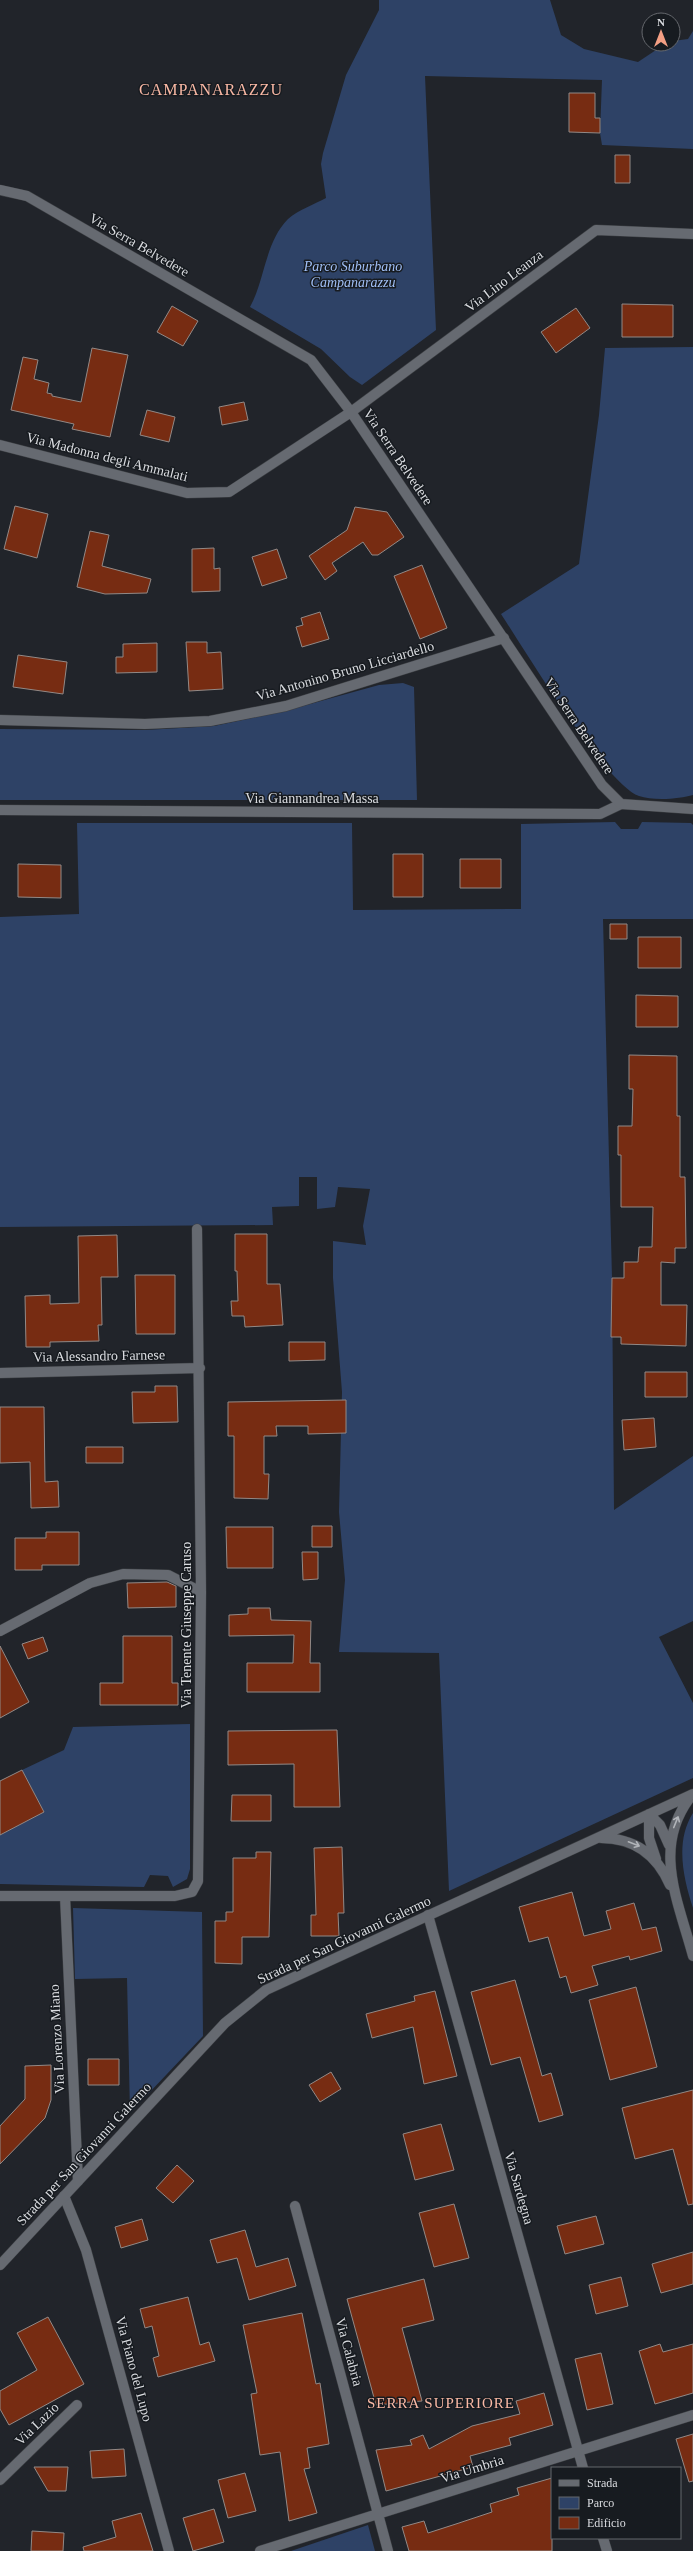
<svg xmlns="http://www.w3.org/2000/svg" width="693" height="2551" viewBox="0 0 693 2551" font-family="'Times New Roman',serif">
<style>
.green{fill:#2e4266}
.building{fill:#772c12;stroke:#928986}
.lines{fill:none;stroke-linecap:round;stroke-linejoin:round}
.street-casing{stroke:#3c3f43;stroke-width:11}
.secondary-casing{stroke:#3c3f43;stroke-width:11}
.street{stroke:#666a71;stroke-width:10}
.secondary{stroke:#666a71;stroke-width:10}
.oneway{stroke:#b1b4b9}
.labels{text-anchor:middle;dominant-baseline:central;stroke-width:3;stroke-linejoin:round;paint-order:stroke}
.street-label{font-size:14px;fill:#dadce0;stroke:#171b20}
.park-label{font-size:14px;font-style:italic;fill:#a0bff6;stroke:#171b20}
.neighbourhood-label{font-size:15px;letter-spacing:1px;fill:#fab9a5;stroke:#171b20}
.quarter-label{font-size:16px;letter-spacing:1px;fill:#fab9a5;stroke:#171b20}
</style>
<rect width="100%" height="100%" fill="#21242a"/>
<!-- green -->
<path class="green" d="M379 0H550L561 35 584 49 638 62 665 44H673V41L688 39 693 31V149L602 145 600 133 602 80 425 76 436 330 362 385 350 377 321 349 250 307C265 280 265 242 288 219 298 210 315 204 326 198L321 164 323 153 346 75 379 10Z
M693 347V795C680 799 653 801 639 796 606 785 524 649 501 614L579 564 599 415 605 348Z
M403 683 414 687 417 800H0V729L146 730 214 726 288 710 379 685Z
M615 822 621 829H638L642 822 691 823 693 825V919H603L612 1278 614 1510 693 1456V1621L659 1637 693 1703V1778L449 1891 439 1653 339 1652 345 1580 339 1512 342 1392 333 1278V1241L366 1245 363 1226 370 1189 338 1187 335 1207 317 1209V1177H299V1206L272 1207 273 1225 0 1227V917L79 914 77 823H352L353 910 521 909V824Z
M190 1724V1869L187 1879 173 1887 168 1876 150 1875 144 1887 0 1884V1835L44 1812 22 1770 64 1750 73 1727Z
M693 1813V1908C683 1878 675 1841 693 1813Z
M73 1908 202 1912 203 2036 130 2113 127 1978 75 1979Z
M368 2525 375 2551H291Z"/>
<!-- building -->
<path class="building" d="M569 93H595V118H600V133L569 132Z
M615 155H630V183H615Z
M622 304 673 305V337H622Z
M172 306 198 321 183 346 157 332Z
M576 308 590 328 556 353 541 332Z
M92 348 128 355 110 437 72 429 74 424 11 410 23 357 38 360 34 379 49 383 47 393 52 394V396L81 402Z
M244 402 248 420 222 425 219 407Z
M147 410 175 417 169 442 140 435Z
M15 506 48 514 37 558 4 549Z
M355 507 387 512 404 537 378 555H372L363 542 332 563 337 571 325 580 309 556 347 530Z
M90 531 109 535 102 566 151 579 147 593 105 594 77 587Z
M214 548V569L220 568V591L192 592V549Z
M277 549 287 578 262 586 252 557Z
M422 565 447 628 420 639 394 576Z
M320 612 329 639 302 647 296 627 303 625 301 618Z
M186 642H207V653L221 652 223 689 189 691Z
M157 643V672L116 673V657H123V644Z
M18 655 67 662 63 694 13 687Z
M393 854H423V897H393Z
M460 859H501V888H460Z
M18 864 61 865V898L18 897Z
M610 924H627V939H610Z
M638 937H681V968H638Z
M636 995 678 996V1027H636Z
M629 1055 677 1056V1116H680V1177H685L686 1248H675V1263L661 1262V1305H687L686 1346 621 1344V1337H611L612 1278H624V1262H638L639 1247H652L653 1207H621V1155H618V1126H632L633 1089H629Z
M235 1234H267V1284H280L283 1325 245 1327 244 1316H232L231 1301H238L237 1271H235Z
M117 1235 118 1277H101L102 1325H98L99 1341 50 1342V1347H26L25 1296 50 1295V1304L79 1303 78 1236Z
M135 1275H175V1334H136Z
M289 1342H325V1360L289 1361Z
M645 1372H687V1397H645Z
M155 1386H177L178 1422 133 1423 132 1392H155Z
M346 1400V1433L308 1434V1426H276L277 1436H264V1474H269L268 1499 234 1498V1436H228V1402Z
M0 1407H44L45 1482 58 1481 59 1507 31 1508 30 1462 0 1463Z
M654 1418 656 1447 624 1450 622 1420Z
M86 1447H123V1463H86Z
M312 1526H332V1547H312Z
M226 1527H273V1568H227Z
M46 1532H79V1565H42V1570H15V1538H46Z
M302 1552H318V1579L303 1580Z
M167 1582 176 1586V1607L128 1608 127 1583Z
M248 1608H270L271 1620 311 1621 310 1663H320V1692H247V1663H293L294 1635 229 1636V1615L248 1614Z
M123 1636H172V1683H178V1705H100V1683H123Z
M43 1637 48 1651 28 1659 22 1644Z
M0 1646 29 1702 0 1718Z
M337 1730 340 1807H294V1764L228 1765V1731Z
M22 1770 44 1812 0 1835V1781Z
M232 1795H271V1821H231Z
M342 1847 344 1913H338L339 1936H311V1915H316L314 1848Z
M256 1852H271L269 1937H242V1964L215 1963V1921H226V1912H233V1858H256Z
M572 1892 584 1936 611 1929 606 1911 634 1903 642 1930 656 1927 662 1951 630 1960 629 1956 592 1966 598 1985 571 1993 566 1976 560 1978 548 1937 529 1942 519 1907Z
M515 1980 542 2076 551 2073 563 2115 539 2122 520 2057 491 2065 471 1992Z
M636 1987 657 2067 610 2080 589 2000Z
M435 1991 457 2076 424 2084 413 2027 372 2038 366 2014 415 2001 414 1996Z
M88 2059H119V2085H88Z
M51 2065V2100L45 2118 0 2164V2126L25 2099V2066Z
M331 2072 341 2089 320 2102 309 2085Z
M693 2090V2204L688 2205 673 2149 635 2159 622 2108Z
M441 2124 454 2170 415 2180 403 2134Z
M177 2165 194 2181 173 2203 156 2188Z
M454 2204 469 2258 434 2267 419 2213Z
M596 2216 604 2244 565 2254 557 2226Z
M142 2219 148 2240 121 2248 115 2227Z
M245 2230 256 2267 288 2258 296 2286 249 2300 237 2258 217 2263 210 2240Z
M693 2252V2284L661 2293 652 2264Z
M621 2277 628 2306 596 2314 589 2285Z
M424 2279 434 2320 402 2328 422 2401 376 2405 347 2299Z
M188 2297 200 2345 209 2342 215 2361 158 2377 153 2358 159 2356 152 2326 145 2328 140 2309Z
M302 2313 316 2384 320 2383 329 2444 307 2448 310 2468 304 2469 317 2513 289 2521 280 2452 260 2455 251 2394 257 2393 243 2325Z
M48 2317 84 2384 9 2425 0 2409V2391L37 2370 17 2333Z
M660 2344 663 2352 693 2344V2393L655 2404 639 2351Z
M601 2353 613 2404 587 2410 575 2359Z
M544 2393 553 2425 509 2438 511 2445 470 2456 473 2467 386 2491 376 2450 412 2445 410 2440 423 2435 429 2449 472 2426 520 2414 516 2401Z
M693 2434V2481L689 2482 676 2439Z
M124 2449 126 2476 92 2478 90 2451Z
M34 2467H68L66 2491H48Z
M245 2473 256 2511 228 2518 218 2480Z
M552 2478V2551H409L402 2527 424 2521 428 2533 459 2523 492 2512 490 2504 519 2495 517 2488Z
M214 2509 224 2542 193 2551 183 2518Z
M141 2513 153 2551H84L83 2547 116 2537 112 2521Z
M32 2531 64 2533 63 2551H31Z"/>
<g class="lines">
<defs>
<path id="street" d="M0 190 27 196 311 360 351 412 596 230 693 234
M0 720 145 724 210 721 286 706 504 638
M0 810 600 814 621 804
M0 1373 200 1368
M0 1631 90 1583 123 1574 168 1575 201 1592
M0 1896H175L192 1892 198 1881 201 1592 197 1229
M65 1896 78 2181
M428 1915 583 2468
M64 2196 86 2250 169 2551
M295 2206 388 2551
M0 2480 77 2405
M603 2538 607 2551
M260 2551 693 2415"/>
<path id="secondary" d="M0 445 187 493 229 492 351 412 602 785 621 804 693 809
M692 1795C651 1846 678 1900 693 1956
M649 1814V1838L656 1859
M649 1814 660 1825 669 1845
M601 1838C635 1838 657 1855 670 1885
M0 2265 225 2023 266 1990 693 1794"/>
</defs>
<!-- street casing -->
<use href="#street" class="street-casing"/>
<!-- secondary casing -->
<use href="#secondary" class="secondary-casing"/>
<!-- street -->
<use href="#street" class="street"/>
<!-- secondary -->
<use href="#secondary" class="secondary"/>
</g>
<!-- one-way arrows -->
<defs><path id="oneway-shaft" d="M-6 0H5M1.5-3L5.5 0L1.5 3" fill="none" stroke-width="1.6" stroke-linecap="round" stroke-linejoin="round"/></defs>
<g class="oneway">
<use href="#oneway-shaft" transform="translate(676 1822) rotate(-68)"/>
<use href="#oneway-shaft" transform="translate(634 1844) rotate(21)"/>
</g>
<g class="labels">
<!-- street labels -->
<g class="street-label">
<text transform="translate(139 245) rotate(30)">Via Serra Belvedere</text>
<text transform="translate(504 281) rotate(-37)">Via Lino Leanza</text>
<text transform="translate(107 457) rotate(14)">Via Madonna degli Ammalati</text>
<text transform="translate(398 457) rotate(56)">Via Serra Belvedere</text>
<text transform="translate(345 671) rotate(-16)">Via Antonino Bruno Licciardello</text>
<text transform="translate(579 726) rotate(56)">Via Serra Belvedere</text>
<text x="312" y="798">Via Giannandrea Massa</text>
<text transform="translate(99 1356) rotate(-1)">Via Alessandro Farnese</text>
<text transform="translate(186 1625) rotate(-90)">Via Tenente Giuseppe Caruso</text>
<text transform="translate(344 1940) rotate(-25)">Strada per San Giovanni Galermo</text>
<text transform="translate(57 2039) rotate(-93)">Via Lorenzo Miano</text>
<text transform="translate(84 2154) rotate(-47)">Strada per San Giovanni Galermo</text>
<text transform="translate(519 2188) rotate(74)">Via Sardegna</text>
<text transform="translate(349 2352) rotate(75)">Via Calabria</text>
<text transform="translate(134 2369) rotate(75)">Via Piano del Lupo</text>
<text transform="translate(37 2424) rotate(-44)">Via Lazio</text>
<text transform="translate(472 2469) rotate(-17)">Via Umbria</text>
</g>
<!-- park labels -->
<g class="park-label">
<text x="353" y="266">Parco Suburbano<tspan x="353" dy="16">Campanarazzu</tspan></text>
</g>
<!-- neighbourhood labels -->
<g class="neighbourhood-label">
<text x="441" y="2403">SERRA SUPERIORE</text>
</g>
<!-- quarter labels -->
<g class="quarter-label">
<text x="211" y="89">CAMPANARAZZU</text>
</g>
</g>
<!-- legend -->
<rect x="551" y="2467" width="130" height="72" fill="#171b20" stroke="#65686d"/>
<rect x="559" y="2480" width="20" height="6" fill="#666a71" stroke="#65686d"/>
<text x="587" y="2487" font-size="12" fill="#dadce0">Strada</text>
<rect x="559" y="2497" width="20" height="12" fill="#2e4266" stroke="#65686d"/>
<text x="587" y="2507" font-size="12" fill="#dadce0">Parco</text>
<rect x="559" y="2517" width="20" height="12" fill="#772c12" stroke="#65686d"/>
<text x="587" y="2527" font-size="12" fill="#dadce0">Edificio</text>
<!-- north arrow -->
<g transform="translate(661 32)"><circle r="19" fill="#171b20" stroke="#65686d"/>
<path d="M0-3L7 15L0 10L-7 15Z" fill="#f39f84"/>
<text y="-6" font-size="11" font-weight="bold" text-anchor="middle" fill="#dadce0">N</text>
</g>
</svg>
